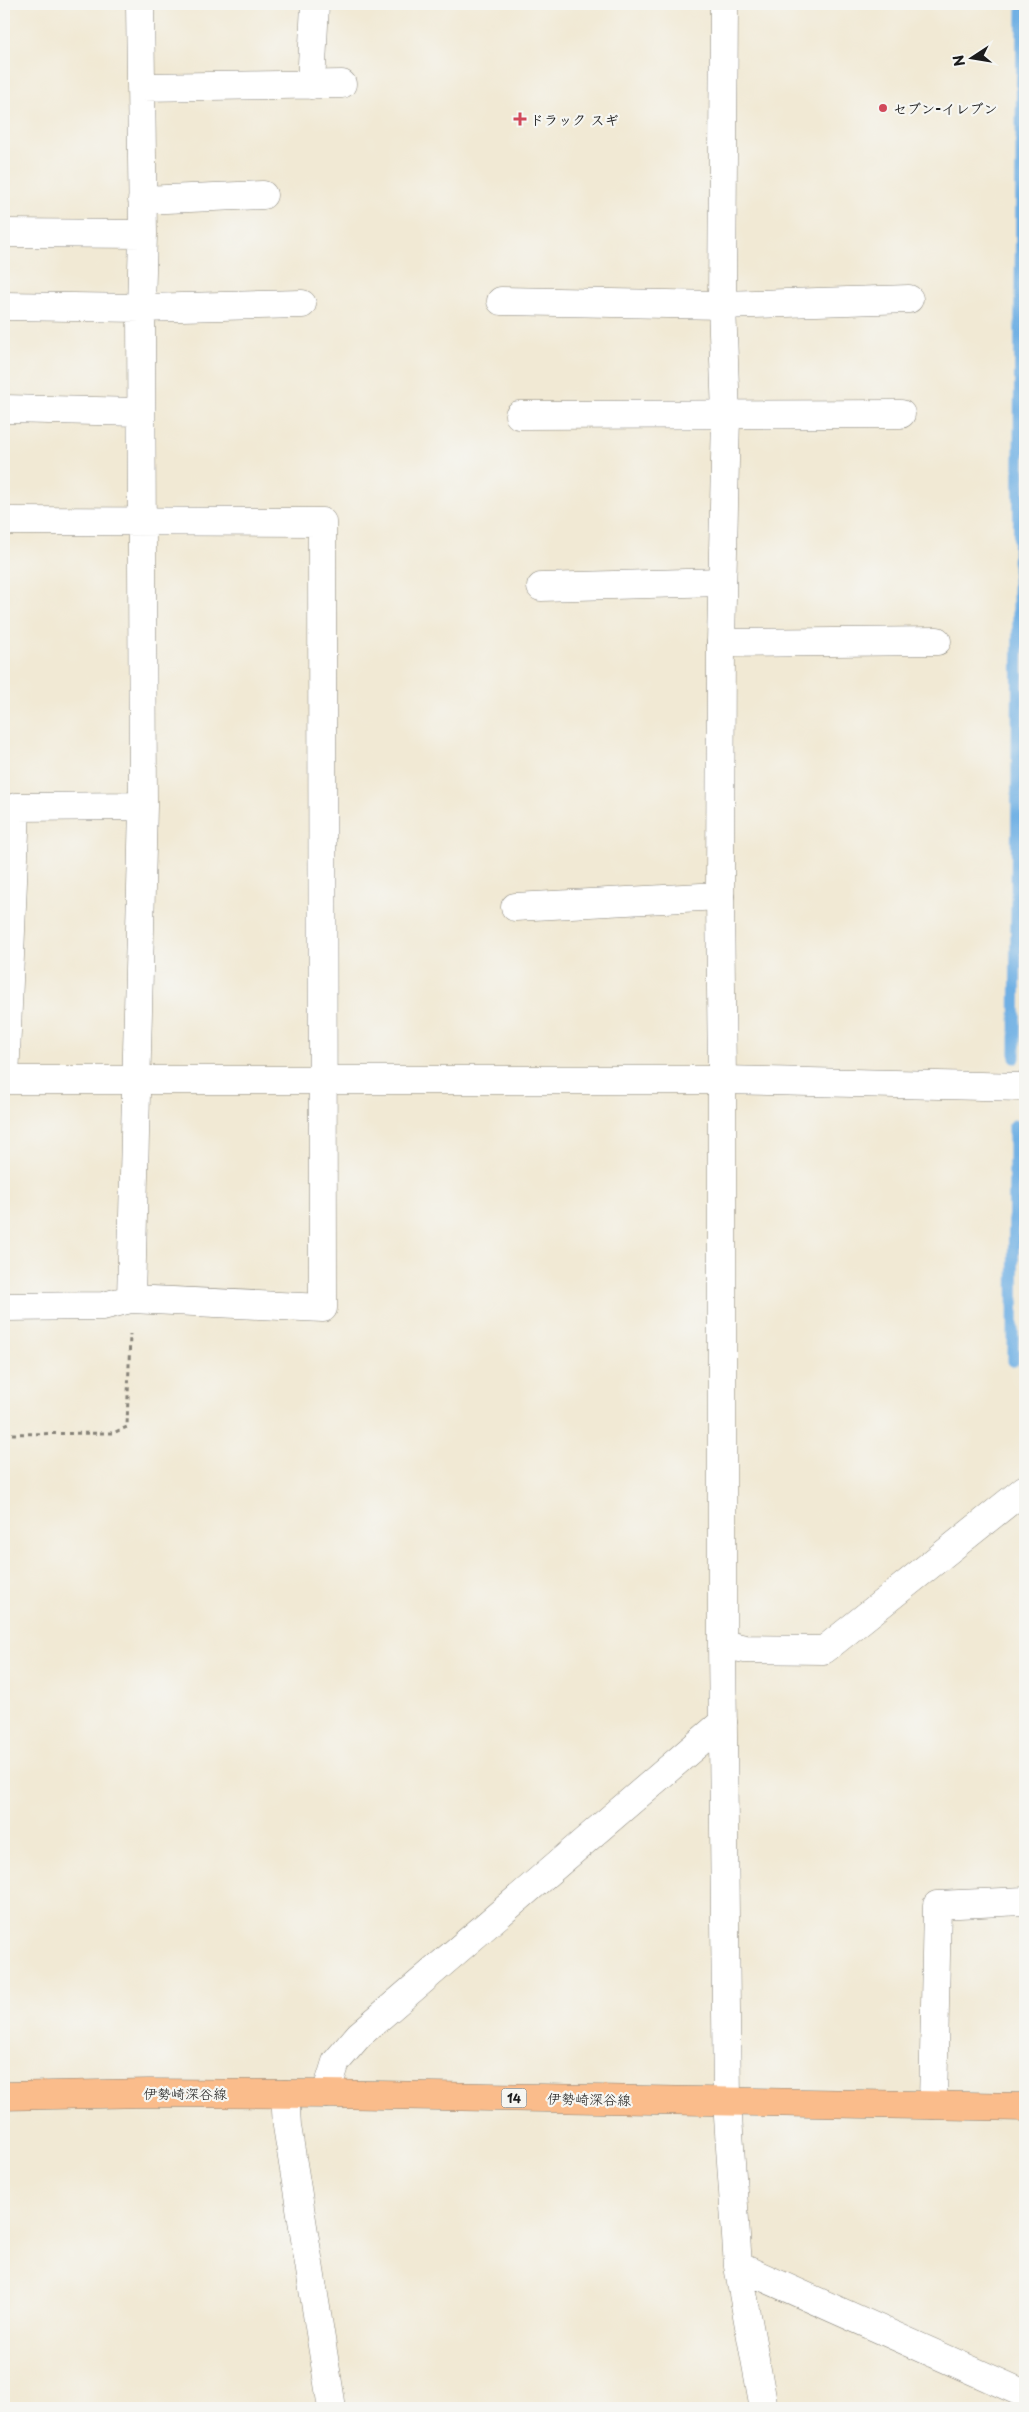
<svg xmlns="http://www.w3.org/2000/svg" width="1029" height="2412" viewBox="0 0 1029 2412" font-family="'Playpen Sans','Klee One',sans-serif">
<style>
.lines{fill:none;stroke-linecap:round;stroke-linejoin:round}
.stream{stroke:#70b0e4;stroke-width:11}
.minor-casing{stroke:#868278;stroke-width:29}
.tertiary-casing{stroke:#868278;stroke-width:29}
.primary-casing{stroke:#868278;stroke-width:29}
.path{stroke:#868278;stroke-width:3;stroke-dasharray:4 4;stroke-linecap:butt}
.minor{stroke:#fff;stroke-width:28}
.tertiary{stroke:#fff;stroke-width:28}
.primary{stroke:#fabc8b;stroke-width:28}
.poi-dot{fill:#d1495b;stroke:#f6f6f2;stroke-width:2}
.labels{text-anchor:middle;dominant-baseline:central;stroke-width:4.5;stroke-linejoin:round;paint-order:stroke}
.shield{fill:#f6f6f2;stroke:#5d5d5c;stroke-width:1}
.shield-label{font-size:12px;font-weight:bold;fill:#1c1c1c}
.poi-label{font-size:14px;font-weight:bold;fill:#1c1c1c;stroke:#f6f6f2;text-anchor:start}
.street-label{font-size:14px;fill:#1c1c1c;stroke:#f6f6f2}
</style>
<rect width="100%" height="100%" fill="#f6f6f2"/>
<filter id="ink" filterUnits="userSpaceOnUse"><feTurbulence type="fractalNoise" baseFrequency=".02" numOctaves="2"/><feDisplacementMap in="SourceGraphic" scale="10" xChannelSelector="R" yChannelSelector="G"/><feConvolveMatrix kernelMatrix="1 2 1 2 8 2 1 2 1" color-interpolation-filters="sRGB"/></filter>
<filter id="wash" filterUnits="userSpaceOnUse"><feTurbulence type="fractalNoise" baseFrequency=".0096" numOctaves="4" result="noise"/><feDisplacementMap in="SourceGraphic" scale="20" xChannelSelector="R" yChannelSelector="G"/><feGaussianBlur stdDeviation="1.12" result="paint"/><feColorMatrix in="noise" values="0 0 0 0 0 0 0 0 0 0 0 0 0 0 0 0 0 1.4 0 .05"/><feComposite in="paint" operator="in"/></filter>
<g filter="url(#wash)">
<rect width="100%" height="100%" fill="#f1e9d4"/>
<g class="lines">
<!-- stream -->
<path class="stream" d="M1015 1058 1022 4
M1013 1361 1014 1125"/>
</g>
</g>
<g filter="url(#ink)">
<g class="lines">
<defs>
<path id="minor" d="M311 85 315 4
M141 87 342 84
M142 200 263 195
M4 233 143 234
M501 301 722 305 909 299
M4 306 141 308 302 304
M4 409 141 412
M519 415 901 414
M4 521 322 522 323 1308 131 1299 103 1306 4 1307
M541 587 722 582
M721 643 937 641
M515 907 720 896
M4 1080H722L1025 1087
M5 1080 16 807 143 806
M131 1299 143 806 141 308 143 234 140 4
M285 2094 287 2126 332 2408
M326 2094 336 2062 359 2035 723 1722
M727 2102 738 2266 764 2408
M933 2105 937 1905 1025 1901
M738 2266 1025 2394"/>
<path id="tertiary" d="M724 4 722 305 726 415 721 643 720 896 722 1080V1644L727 2102
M722 1644 745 1649 824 1650 1025 1489"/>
<path id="primary" d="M4 2096 148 2093 326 2094 1025 2107"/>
</defs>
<!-- minor casing -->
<use href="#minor" class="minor-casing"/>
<!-- tertiary casing -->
<use href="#tertiary" class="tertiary-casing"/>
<!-- primary casing -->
<use href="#primary" class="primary-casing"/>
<!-- path -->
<path class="path" d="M4 1434 113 1433 127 1427 130 1334"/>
<!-- minor -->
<use href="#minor" class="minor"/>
<!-- tertiary -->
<use href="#tertiary" class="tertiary"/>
<!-- primary -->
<use href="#primary" class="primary"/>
</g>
</g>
<!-- markers -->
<g class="poi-dot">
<circle cx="883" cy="108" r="5"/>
<path d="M517.5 111.5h5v5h5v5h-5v5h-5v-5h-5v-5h5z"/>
</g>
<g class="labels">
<!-- shield labels -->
<rect class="shield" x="501.5" y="2088.5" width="25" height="19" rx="4"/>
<g class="shield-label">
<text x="514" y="2098">14</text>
</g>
<!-- poi labels -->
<g class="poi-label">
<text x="893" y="108">セブン-イレブン</text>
<text x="530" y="119">ドラック スギ</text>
</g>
<!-- street labels -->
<g class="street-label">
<text x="185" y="2093">伊勢崎深谷線</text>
<text transform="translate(589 2099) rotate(1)">伊勢崎深谷線</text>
</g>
</g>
<!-- margin -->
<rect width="1029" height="2412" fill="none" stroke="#f6f6f2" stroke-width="20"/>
<!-- north arrow -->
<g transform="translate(972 58) rotate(258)" stroke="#f6f6f2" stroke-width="4" paint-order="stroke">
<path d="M0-4L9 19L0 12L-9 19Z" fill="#1c1c1c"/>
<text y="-8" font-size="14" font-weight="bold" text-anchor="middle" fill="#1c1c1c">N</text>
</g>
</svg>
